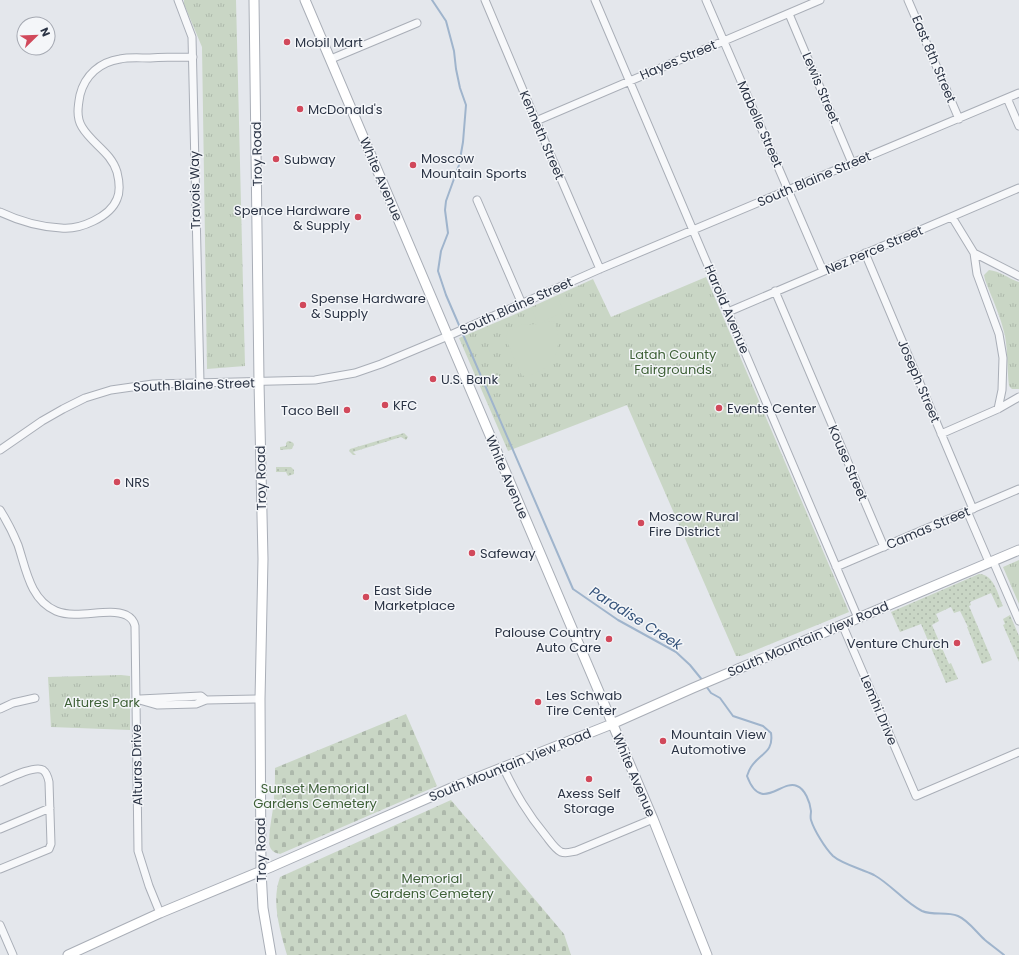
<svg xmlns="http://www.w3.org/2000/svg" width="1019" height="955" viewBox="0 0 1019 955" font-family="Poppins,sans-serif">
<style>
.grass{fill:url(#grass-dots)}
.cemetery{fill:url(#cemetery-stones)}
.park{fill:url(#park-tufts)}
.pitch{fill:#c9d6c5}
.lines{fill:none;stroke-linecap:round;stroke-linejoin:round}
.stream{stroke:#9fb4cc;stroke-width:2}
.street-casing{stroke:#a9aeb7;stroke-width:9}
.secondary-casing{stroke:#a9aeb7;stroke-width:11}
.street{stroke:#f7f8fa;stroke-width:7}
.secondary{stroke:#fff;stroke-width:9}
.poi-dot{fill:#d1495b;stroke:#f4f6f9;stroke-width:1.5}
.labels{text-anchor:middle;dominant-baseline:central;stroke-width:3;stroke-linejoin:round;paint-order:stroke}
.poi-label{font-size:13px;fill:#2b3445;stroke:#f4f6f9;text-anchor:start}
.street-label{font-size:13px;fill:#2b3445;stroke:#f4f6f9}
.park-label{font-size:13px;fill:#3f6138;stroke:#f4f6f9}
.water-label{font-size:14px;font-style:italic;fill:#34527a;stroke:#f4f6f9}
</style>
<defs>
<pattern id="grass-dots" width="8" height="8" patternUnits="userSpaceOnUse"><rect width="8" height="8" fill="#c9d6c5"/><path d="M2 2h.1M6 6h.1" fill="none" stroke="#adb8ab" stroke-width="1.8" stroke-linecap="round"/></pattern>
<pattern id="cemetery-stones" width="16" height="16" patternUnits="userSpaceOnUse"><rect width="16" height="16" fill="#c9d6c5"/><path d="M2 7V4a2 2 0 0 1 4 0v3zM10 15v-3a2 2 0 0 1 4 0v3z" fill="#adb8ab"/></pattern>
<pattern id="park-tufts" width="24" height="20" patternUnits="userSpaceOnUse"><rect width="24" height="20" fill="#c9d6c5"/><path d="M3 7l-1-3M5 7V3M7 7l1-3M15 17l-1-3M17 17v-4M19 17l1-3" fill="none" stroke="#adb8ab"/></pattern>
</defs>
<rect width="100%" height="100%" fill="#e4e7ec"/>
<!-- grass -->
<path class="grass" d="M404 433 408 437 406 440 401 437 353 452 356 455H353L349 451 350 449Z
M288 441 292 442 294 444 292 449 280 450V447L286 446V443Z
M276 467H291L294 470V474L288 476 286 472H276Z
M979 574C994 574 998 595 1003 606L998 608 991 593 970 602 971 605 969 606 992 660 982 664 967 627H968L960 611 954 613 951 607 936 614 939 621 932 625 949 664 951 663 958 679 946 683 921 624 900 632 891 612Z
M1010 615 1019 636V662L1003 625 1005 624 1003 619Z"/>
<!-- cemetery -->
<path class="cemetery" d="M406 714 437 786 280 854C276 853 272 852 270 847 267 834 274 811 274 797 275 787 275 777 275 768Z
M451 800 564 934 571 955H287C280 930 271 902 280 877Z"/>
<!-- park -->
<path class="park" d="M184 0H236L245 366 207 369 202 47 184 4Z
M989 270C1000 271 1009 279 1019 282V389H1012L1009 386C1007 369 1008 353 1005 336 1001 317 992 298 985 280L984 275Z
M706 277 849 612 741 656H736L627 405 508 451 459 338 518 313 593 279 611 317Z
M1019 560V604L1003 567Z
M121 675 130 676V730L51 727 48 677Z"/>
<!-- pitch -->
<path class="pitch" d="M558 297 564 312 540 323 554 321C566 348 552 374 522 376L506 339 508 331 521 325 538 324 532 309Z"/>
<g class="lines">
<!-- stream -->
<path class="stream" d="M432 0 446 21 454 51 456 69 460 88 466 105 463 142 459 165 446 201 445 210 448 233 441 251 438 271 446 295 573 589 618 620 676 652 690 665 703 681
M706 686 711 693 720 698 733 716 763 726 771 733C774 753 760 753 751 767 749 770 748 773 747 776 761 814 781 779 797 786 805 789 810 802 811 811 811 814 810 817 811 820 814 830 825 848 833 856 842 864 862 869 874 875 892 885 904 902 922 911 934 916 946 911 958 916 968 920 977 933 985 940 991 945 998 950 1004 955"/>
<defs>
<path id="street" d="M178 0 192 37 200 382
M485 0 536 121 600 269
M595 0 858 618
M706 0 823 271
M908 0 959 119
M789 14 852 163
M331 59 417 23
M1007 98 1019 126
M536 121 820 0
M477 200 522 304
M0 212C19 221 40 227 61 228 80 230 110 217 117 199 121 190 119 180 117 172 111 152 92 144 82 127 76 117 78 106 80 95 85 75 100 62 120 59 129 57 140 58 150 58 164 57 178 57 193 57
M952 217 974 253 1019 276
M865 253 973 509
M974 253 977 274 999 334 1003 358 1002 390 998 409
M775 291 884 547
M728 312 1019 188
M941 434 998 409 1019 397
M0 450 42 421 63 409 85 398 111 390 153 384 315 380 355 373 381 364 448 336 600 269 1019 93
M0 510C7 521 13 533 18 545 26 569 30 600 56 611 78 620 107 607 126 615 130 617 134 621 135 626L138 851 149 886 160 913
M967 511 989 562
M993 561 1019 621
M836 567 1019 489
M842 624 916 796 1019 752
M136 699 157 705 196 704 206 700 260 699
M140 699 201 696 206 700
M0 709 13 703 35 698
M503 767C516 794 527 813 546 836 550 841 555 849 561 852 566 854 571 852 576 851L653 819
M0 782C9 778 35 765 43 770 47 773 48 777 49 782L51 844 49 849 0 869
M0 829 50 808
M0 925 13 955"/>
<path id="secondary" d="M254 0 259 382 263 559 260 699 261 871 263 908 271 955
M305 0 653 819 707 955
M68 955 160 913 271 867 451 788 612 724 693 688 1019 550"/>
</defs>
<!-- street casing -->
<use href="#street" class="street-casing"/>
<!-- secondary casing -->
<use href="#secondary" class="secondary-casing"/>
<!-- street -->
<use href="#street" class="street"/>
<!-- secondary -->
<use href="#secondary" class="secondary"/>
</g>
<!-- markers -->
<g class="poi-dot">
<circle cx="287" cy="42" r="4"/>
<circle cx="300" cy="109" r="4"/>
<circle cx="276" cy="159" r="4"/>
<circle cx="413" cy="165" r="4"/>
<circle cx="358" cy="217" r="4"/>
<circle cx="303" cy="305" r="4"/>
<circle cx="433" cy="379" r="4"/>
<circle cx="385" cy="405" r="4"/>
<circle cx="719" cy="408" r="4"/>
<circle cx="347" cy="410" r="4"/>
<circle cx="117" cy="482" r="4"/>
<circle cx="641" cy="523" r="4"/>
<circle cx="472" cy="553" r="4"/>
<circle cx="366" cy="597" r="4"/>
<circle cx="609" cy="639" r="4"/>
<circle cx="957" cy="643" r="4"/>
<circle cx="538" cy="702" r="4"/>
<circle cx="663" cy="741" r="4"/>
<circle cx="589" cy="779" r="4"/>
</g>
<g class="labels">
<!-- poi labels -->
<g class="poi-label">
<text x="295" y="42">Mobil Mart</text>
<text x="308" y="109">McDonald's</text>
<text x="421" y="158">Moscow<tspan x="421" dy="15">Mountain Sports</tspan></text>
<text x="284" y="159">Subway</text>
<text x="350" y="210" text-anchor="end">Spence Hardware<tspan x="350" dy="15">&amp; Supply</tspan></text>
<text x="311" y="298">Spense Hardware<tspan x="311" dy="15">&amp; Supply</tspan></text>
<text x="441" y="379">U.S. Bank</text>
<text x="393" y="405">KFC</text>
<text x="727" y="408">Events Center</text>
<text x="339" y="410" text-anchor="end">Taco Bell</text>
<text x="125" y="482">NRS</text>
<text x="649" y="516">Moscow Rural<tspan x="649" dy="15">Fire District</tspan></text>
<text x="480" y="553">Safeway</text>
<text x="374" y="590">East Side<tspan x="374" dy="15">Marketplace</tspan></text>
<text x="601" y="632" text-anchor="end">Palouse Country<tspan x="601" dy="15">Auto Care</tspan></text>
<text x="949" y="643" text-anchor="end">Venture Church</text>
<text x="546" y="695">Les Schwab<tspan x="546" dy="15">Tire Center</tspan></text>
<text x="671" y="734">Mountain View<tspan x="671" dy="15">Automotive</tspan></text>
<text x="589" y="793" text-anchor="middle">Axess Self<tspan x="589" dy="15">Storage</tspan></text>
</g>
<!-- street labels -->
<g class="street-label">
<text transform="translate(934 59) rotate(67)">East 8th Street</text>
<text transform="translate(678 60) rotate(-23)">Hayes Street</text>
<text transform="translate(821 88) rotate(67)">Lewis Street</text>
<text transform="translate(760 124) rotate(66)">Mabelle Street</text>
<text transform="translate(542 135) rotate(67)">Kenneth Street</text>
<text transform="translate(257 154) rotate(-91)">Troy Road</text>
<text transform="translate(381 179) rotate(67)">White Avenue</text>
<text transform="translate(814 179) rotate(-23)">South Blaine Street</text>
<text transform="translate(195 190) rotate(-91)">Travois Way</text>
<text transform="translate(874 250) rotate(-23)">Nez Perce Street</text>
<text transform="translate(516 306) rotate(-24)">South Blaine Street</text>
<text transform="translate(727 309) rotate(67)">Harold Avenue</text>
<text transform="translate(919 381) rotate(67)">Joseph Street</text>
<text transform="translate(194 385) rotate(-2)">South Blaine Street</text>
<text transform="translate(848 463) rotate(67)">Kouse Street</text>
<text transform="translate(507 477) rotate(67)">White Avenue</text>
<text transform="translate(261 478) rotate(-91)">Troy Road</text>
<text transform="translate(928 528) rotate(-23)">Camas Street</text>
<text transform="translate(808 639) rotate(-23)">South Mountain View Road</text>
<text transform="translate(879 710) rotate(67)">Lemhi Drive</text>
<text transform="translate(137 765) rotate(-91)">Alturas Drive</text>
<text transform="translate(510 765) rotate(-22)">South Mountain View Road</text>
<text transform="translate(634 775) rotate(67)">White Avenue</text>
<text transform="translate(261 850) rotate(-91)">Troy Road</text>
</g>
<!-- park labels -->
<g class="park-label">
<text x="673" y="354">Latah County<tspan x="673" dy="15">Fairgrounds</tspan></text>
<text x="102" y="702">Altures Park</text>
<text x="315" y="788">Sunset Memorial<tspan x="315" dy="15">Gardens Cemetery</tspan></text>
<text x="432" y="878">Memorial<tspan x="432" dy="15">Gardens Cemetery</tspan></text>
</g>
<!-- water labels -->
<g class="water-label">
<text transform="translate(636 618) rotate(32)">Paradise Creek</text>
</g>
</g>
<!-- north arrow -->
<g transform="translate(36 36) rotate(67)"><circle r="19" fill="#f4f6f9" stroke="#a4a8b1"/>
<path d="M0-3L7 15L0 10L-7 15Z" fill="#d1495b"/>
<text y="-6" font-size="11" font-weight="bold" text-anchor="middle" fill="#2b3445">N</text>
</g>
</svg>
